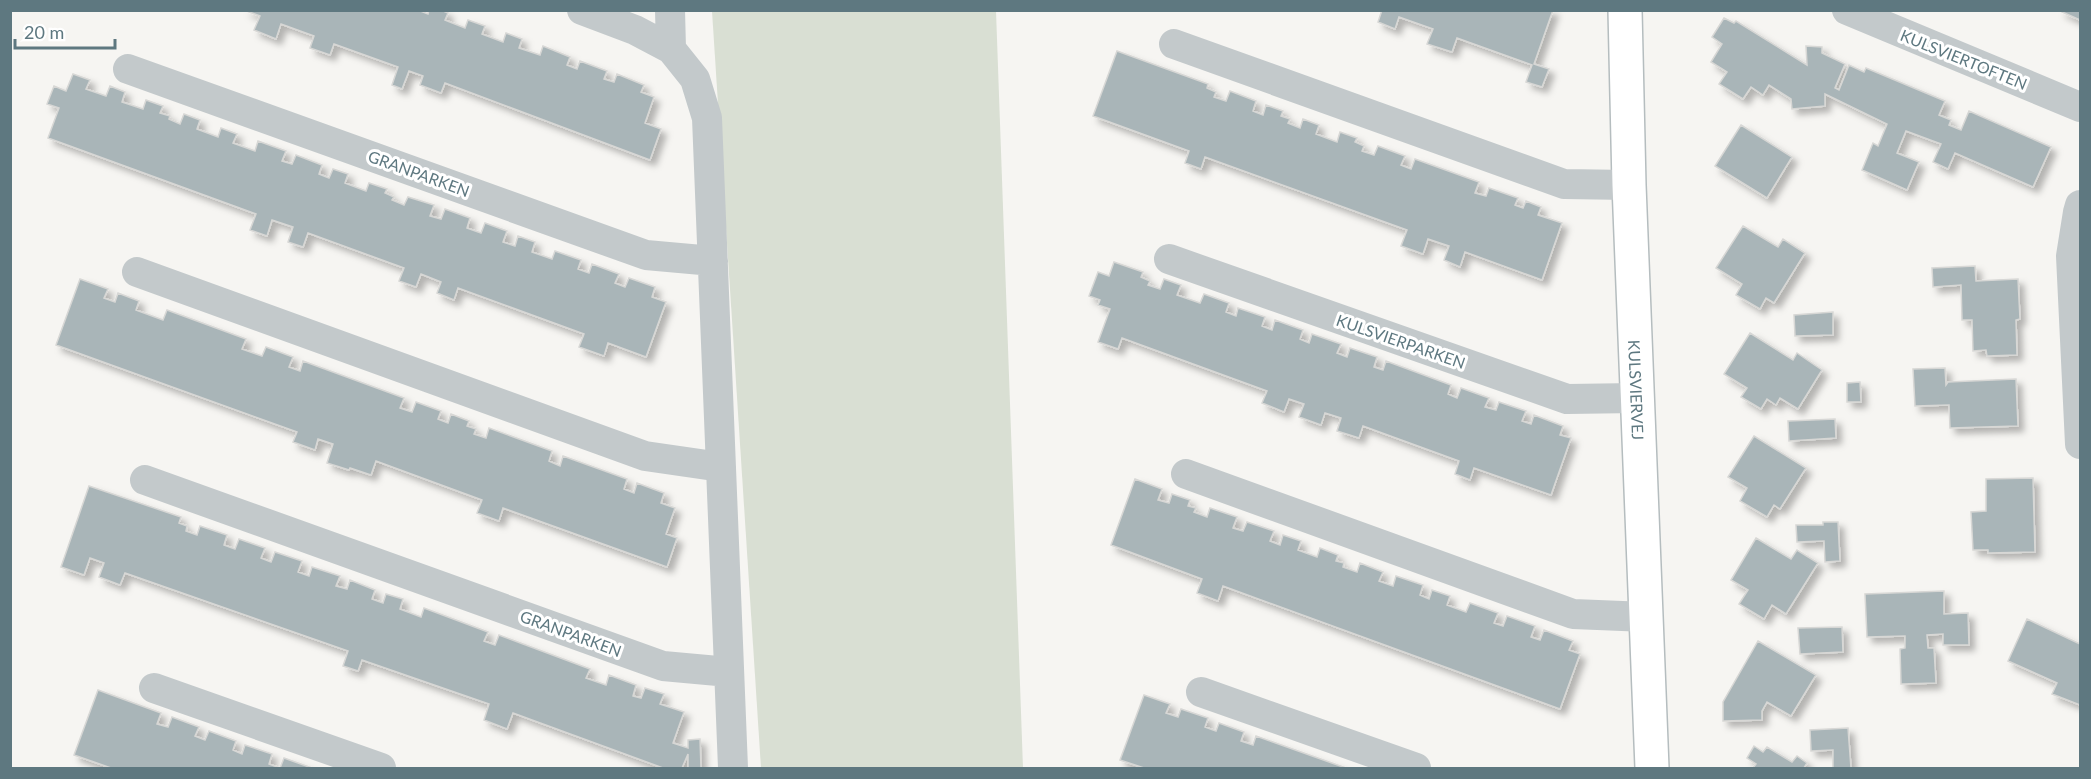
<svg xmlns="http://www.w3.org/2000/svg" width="2091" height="779" viewBox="0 0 2091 779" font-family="Lato,sans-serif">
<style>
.green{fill:#d9dfd3}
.building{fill:#a9b5b8;stroke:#d7d7d5;stroke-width:1.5;filter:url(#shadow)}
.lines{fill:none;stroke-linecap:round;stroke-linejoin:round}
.secondary-casing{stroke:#b5bdbf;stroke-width:36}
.street{stroke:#c3c9cb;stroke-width:30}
.secondary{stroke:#fff;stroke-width:33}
.labels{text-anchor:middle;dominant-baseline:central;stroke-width:6;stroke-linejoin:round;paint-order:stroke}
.street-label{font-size:16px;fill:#5e7880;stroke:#fff}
</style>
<defs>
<filter id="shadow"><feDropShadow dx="5.5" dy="5.5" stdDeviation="3" flood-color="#0004"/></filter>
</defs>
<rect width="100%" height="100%" fill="#f6f5f2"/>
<!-- green -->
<path class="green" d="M712 11H996L1023 768H761Z"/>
<!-- building -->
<path class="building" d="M244 10H418L428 14 429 10H441L448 13 445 20 465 28 468 20 485 26 482 34 503 42 506 33 522 39 519 48 540 55 543 46 570 57 567 65 577 69 580 61 607 71 604 79 614 82 617 74 644 85 641 92 654 97 645 123 661 129 650 160 445 83 441 93 420 85 423 76 409 71 402 89 392 85 398 67 334 44 330 55 310 48 314 36 281 24 276 39 254 30 260 16Z
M1553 10 1534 64 1549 69 1542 87 1526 82 1532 65 1457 38 1452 52 1427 44 1433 29 1399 17 1395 29 1378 22 1382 10Z
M2080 10V20L2060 11V10Z
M1724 18 1734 23 1736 21 1807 65 1806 46 1822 47V53L1845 64 1835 88 1839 90 1849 65 1864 72 1866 68 1945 101 1939 115 1951 120 1949 125 1961 130 1969 111 2051 147 2033 187 1955 153 1948 169 1933 162 1941 144 1906 131 1897 153 1919 162 1907 190 1862 170 1873 143 1878 146 1887 124 1825 94V106L1792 109 1791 99 1769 85 1763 95 1751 87 1743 99 1719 84 1727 72 1711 62 1722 44 1712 37Z
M1117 51 1208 84 1207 88 1216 92 1214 97 1226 101 1230 91 1256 101 1253 111 1263 115 1266 105 1283 111 1281 116 1290 119 1288 123 1300 128 1303 119 1319 125 1316 134 1337 142 1340 132 1357 138 1355 142 1364 146 1362 151 1374 155 1378 146 1405 156 1401 165 1411 169 1415 159 1479 182 1475 193 1486 196 1489 188 1518 198 1515 205 1523 208 1526 201 1541 207 1538 215 1562 223 1542 280 1465 252 1460 267 1444 260 1449 246 1428 239 1423 254 1401 246 1407 230 1205 157 1201 169 1185 163 1189 151 1093 116Z
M73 74 90 80 86 89 106 96 110 86 125 92 122 102 143 109 146 100 163 106 160 113 170 116 169 119 180 124 184 114 200 120 197 129 218 137 221 128 237 134 233 143 255 151 258 141 286 151 282 161 292 164 296 155 322 165 319 174 329 178 333 169 348 174 345 183 366 191 369 183 387 189 385 193 394 197 392 200 404 205 408 197 434 205 430 216 441 219 445 209 470 218 467 228 481 233 485 223 507 231 503 242 515 246 518 236 535 242 532 252 552 259 555 251 581 260 578 269 589 273 592 264 619 274 615 283 625 287 629 278 655 287 652 297 666 302 646 357 608 343 604 356 579 347 584 334 458 288 454 300 437 293 441 282 421 274 416 287 399 281 404 268 308 233 303 247 288 242 293 227 272 220 267 236 250 230 256 214 48 138 59 108 47 104 54 86 66 91Z
M1741 125 1792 157 1767 198 1715 166Z
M1743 226 1778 247 1783 239 1805 253 1774 303 1766 298 1760 309 1736 295 1742 284 1716 268Z
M1114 262 1143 272 1141 277 1150 281 1148 285 1160 289 1164 279 1181 285 1177 295 1200 303 1204 294 1229 303 1226 312 1236 316 1238 308 1265 317 1262 326 1272 330 1275 320 1303 330 1300 339 1309 343 1312 334 1341 344 1337 353 1347 357 1350 348 1377 357 1374 367 1383 370 1386 361 1451 385 1448 394 1457 398 1461 388 1489 398 1485 407 1496 410 1499 402 1526 411 1522 421 1531 424 1534 415 1563 426 1560 435 1571 438 1551 495 1474 468 1470 480 1455 474 1459 461 1363 426 1359 438 1337 431 1341 418 1325 413 1321 425 1299 417 1304 404 1289 399 1284 412 1262 403 1267 391 1122 338 1118 349 1098 342 1110 309 1098 305 1100 300 1089 296 1098 272 1109 276Z
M1975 266 1976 281 2018 279 2020 319 2016 320 2017 355 1987 356 1986 350 1973 351 1972 320H1962L1961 285 1933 287 1932 268Z
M80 279 108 289 104 298 115 302 118 293 139 301 136 310 163 320 167 310 246 339 242 349 262 356 266 347 293 357 289 367 300 371 303 361 404 398 400 408 412 412 416 402 441 411 438 419 448 423 451 414 469 421 467 426 476 429 474 434 486 438 489 428 552 451 549 461 560 466 563 456 627 479 624 489 634 493 637 483 664 493 661 503 675 508 666 534 677 538 667 567 503 508 499 521 477 513 482 500 376 461 371 475 350 468 349 470 327 463 333 444 318 439 315 450 293 442 297 432 56 345Z
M1833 312V335L1795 336 1794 315Z
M1750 333 1793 360 1797 353 1822 370 1798 409 1780 398 1776 405 1767 399 1761 409 1741 397 1747 388 1724 374Z
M1945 368 1946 385 1948 382 2016 379 2018 426 1950 428 1949 405 1915 406 1913 369Z
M1860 382 1861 402H1847V383Z
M1835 419 1836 438 1789 441 1788 421Z
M1754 436 1806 468 1780 509 1774 505 1767 517 1740 501 1747 488 1728 477Z
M2033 478 2035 552 1988 553V550H1973L1971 512 1986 511V479Z
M1135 479 1162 489 1158 500 1169 503 1172 494 1190 500 1188 506 1196 508 1194 512 1207 517 1210 508 1237 517 1233 528 1243 531 1247 522 1274 531 1270 541 1280 545 1283 535 1301 541 1298 550 1317 557 1320 548 1338 555 1336 561 1344 563 1343 567 1357 572 1360 563 1383 572 1379 581 1393 586 1396 576 1423 585 1420 595 1429 599 1432 590 1450 596 1447 605 1466 612 1470 603 1498 613 1494 623 1503 626 1507 616 1535 626 1531 637 1540 640 1544 630 1573 641 1569 650 1580 654 1560 709 1223 586 1218 601 1197 593 1202 579 1111 545Z
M89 486 181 517 179 523 187 526 186 531 197 535 200 526 227 535 224 545 235 549 239 539 265 548 261 558 271 562 275 552 302 561 298 572 309 576 312 567 340 576 336 586 347 589 350 580 375 590 372 599 383 603 386 594 403 599 400 609 421 617 424 608 488 632 484 641 495 645 499 635 590 669 586 678 606 685 609 675 636 685 633 696 641 698 645 688 664 694 660 704 684 712 673 743 688 748V740L700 739 701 768H688V754L682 768H663L513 713 507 729 484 720 489 704 362 660 358 671 343 666 348 651 125 573 120 585 99 577 104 563 90 558 84 575 61 567Z
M1823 522H1838L1840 561 1825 562 1824 541 1797 542 1796 525H1823Z
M1756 538 1791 559 1797 550 1818 563 1786 614 1772 605 1764 619 1739 604 1748 590 1731 580Z
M1944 591V614L1968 613 1969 645H1943V634L1927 635 1928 648H1934L1936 683 1901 684 1900 649 1905 648V636L1867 637 1865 594Z
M2027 619 2080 644V705L2052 694 2057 683 2008 661Z
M1842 627 1843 652 1800 654 1798 628Z
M1758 641 1816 675 1791 716 1767 702 1762 711V720L1723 721V702Z
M98 690 161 713 157 724 168 727 172 717 199 727 195 736 205 740 209 731 236 741 233 750 242 754 245 745 272 754 269 764 280 768 284 758 312 768H111L74 755Z
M1144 695 1170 704 1166 713 1178 717 1181 709 1208 718 1205 727 1216 731 1219 723 1244 732 1241 741 1253 745 1256 736 1346 768H1144L1120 760Z
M1848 728 1851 768H1833V750L1811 751 1810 730Z
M1754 746 1763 752 1767 747 1792 762 1797 756 1807 763 1804 768H1753L1756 764 1747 758Z"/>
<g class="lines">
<defs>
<g id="secondary">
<path id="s1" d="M1625 10 1629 185 1652 768"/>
</g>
</defs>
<!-- secondary casing -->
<use href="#secondary" class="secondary-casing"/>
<!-- street -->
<path class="street" d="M582 10 635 30 671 49 695 79 707 118 733 768
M670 10 671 49
M1847 10 2080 107
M1174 44 1564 184 1629 185
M128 69 646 255 713 261
M2080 205 2078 212 2071 256 2080 444
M1169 259 1567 399 1637 398
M137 272 645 456 721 467
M1186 474 1573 614 1647 617
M145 480 663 666 729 672
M154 688 381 768
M1201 692 1416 768"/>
<!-- secondary -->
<use href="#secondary" class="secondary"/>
</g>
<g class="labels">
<!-- street labels -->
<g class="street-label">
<text transform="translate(1964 59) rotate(22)">KULSVIERTOFTEN</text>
<text transform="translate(419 173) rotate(20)">GRANPARKEN</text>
<text transform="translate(1401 341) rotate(19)">KULSVIERPARKEN</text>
<text stroke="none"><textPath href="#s1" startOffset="380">KULSVIERVEJ</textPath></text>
<text transform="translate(571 633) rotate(20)">GRANPARKEN</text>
</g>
</g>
<!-- border -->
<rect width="2091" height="779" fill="none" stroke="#5e7880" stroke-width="24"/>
<!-- scale -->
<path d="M15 39v9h100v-9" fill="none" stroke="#5e7880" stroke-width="3"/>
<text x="24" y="39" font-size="18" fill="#5e7880" stroke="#ffffff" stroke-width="4.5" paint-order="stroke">20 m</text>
</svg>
